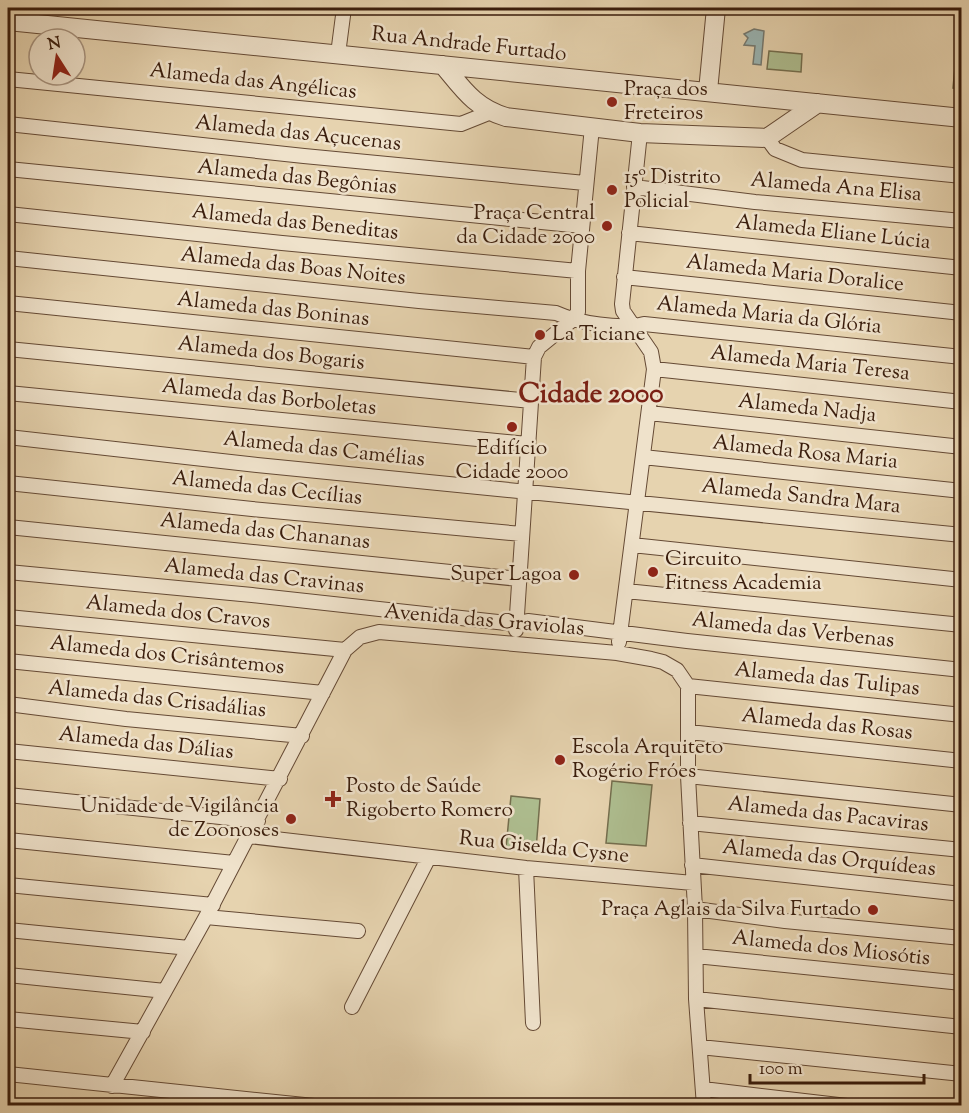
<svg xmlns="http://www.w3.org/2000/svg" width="969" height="1113" viewBox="0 0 969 1113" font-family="'Sorts Mill Goudy',serif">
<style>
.green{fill:#aebe90;stroke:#746e4e;stroke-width:1.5}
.water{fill:#9ab6b5;stroke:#747971;stroke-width:1.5}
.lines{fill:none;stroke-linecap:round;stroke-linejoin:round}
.minor-casing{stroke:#654a35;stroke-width:16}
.tertiary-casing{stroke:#654a35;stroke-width:20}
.minor{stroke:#efe2cb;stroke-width:14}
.tertiary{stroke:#efe2cb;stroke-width:18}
.poi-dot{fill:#8f2418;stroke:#efe2cb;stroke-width:2}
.labels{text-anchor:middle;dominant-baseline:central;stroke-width:5;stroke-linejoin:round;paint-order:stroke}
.street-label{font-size:21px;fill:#3a1d0c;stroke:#efe2cb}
.poi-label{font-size:21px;fill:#3a1d0c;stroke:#efe2cb;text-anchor:start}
.district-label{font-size:27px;font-weight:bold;fill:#7a1f14;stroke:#efe2cb}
</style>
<rect width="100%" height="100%" fill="#e6d3af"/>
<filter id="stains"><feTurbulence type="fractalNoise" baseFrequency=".00333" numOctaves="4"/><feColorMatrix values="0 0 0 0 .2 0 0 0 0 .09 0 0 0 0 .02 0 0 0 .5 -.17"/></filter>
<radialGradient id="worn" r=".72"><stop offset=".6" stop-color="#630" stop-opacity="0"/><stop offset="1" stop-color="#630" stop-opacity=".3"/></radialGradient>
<!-- green -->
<path class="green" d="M769 51 802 54 801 72 767 69Z
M955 67 961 68V89L953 88Z
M612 781 652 785 646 846 606 843Z
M511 796 540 799 536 850 506 848Z"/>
<!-- water -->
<path class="water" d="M754 29 764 31 761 65 753 64 755 46 744 45 748 38 744 34Z"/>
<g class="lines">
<defs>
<path id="minor" d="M338 54 344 8
M8 79 461 124 491 112
M8 124 304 156 585 183
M767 138 775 149 802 160 962 176
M8 169 582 226
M634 187 755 202 962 221
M8 214 282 243 578 271
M629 233 962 268
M8 258 419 301 556 313C578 323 620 330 644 324L962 357
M624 277 962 313
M8 303 534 357
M8 349 531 401
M654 369 962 402
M8 393 527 444
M649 413 962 447
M8 437 257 465 962 535
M643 457 962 491
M8 483 252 509 522 534
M8 527 519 579
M632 545 962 580
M8 572 252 595 516 624 528 621 687 641 962 670
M626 591 962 625
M8 617 345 650
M516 630 534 357 539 347 572 320 578 312V271L592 127
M619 642 654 369 651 352 623 311 622 304 640 133
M8 661 323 693
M688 686 962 715
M8 704 126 719 302 736
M689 732 962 761
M8 751 280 779
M688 776 962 805
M8 795 258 821
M690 823 962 850
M249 836 526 868 693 883
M8 840 234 863
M692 865 962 894
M526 868 533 1023
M8 885 213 905
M695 909 785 921 962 938
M206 917 358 931
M8 930 189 948
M696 956 962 983
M8 975 165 991
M696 999 962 1027
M352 1007 429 857
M8 1019 143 1032
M700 1047 962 1074
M8 1074 314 1106
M112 1086 206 917 345 650 360 637 379 632 617 653 651 659 663 662 677 670 688 686V776L695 909 696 999 704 1106
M703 1089 847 1106"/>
<path id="tertiary" d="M8 21 962 118
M443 65C463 89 475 108 506 117L640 133 767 138 818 103
M708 91 716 8"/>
</defs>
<!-- minor casing -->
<use href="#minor" class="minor-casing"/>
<!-- tertiary casing -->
<use href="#tertiary" class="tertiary-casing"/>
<!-- minor -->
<use href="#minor" class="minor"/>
<!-- tertiary -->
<use href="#tertiary" class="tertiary"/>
</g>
<!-- markers -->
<g class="poi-dot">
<circle cx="612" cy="102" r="6"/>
<circle cx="612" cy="190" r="6"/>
<circle cx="607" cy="226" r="6"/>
<circle cx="540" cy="335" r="6"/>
<circle cx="512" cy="427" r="6"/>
<circle cx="653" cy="572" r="6"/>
<circle cx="574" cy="575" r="6"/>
<circle cx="560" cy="760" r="6"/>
<path d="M330 790h6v6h6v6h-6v6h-6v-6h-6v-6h6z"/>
<circle cx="291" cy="819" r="6"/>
<circle cx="873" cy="910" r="6"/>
</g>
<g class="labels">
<!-- street labels -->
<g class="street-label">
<text transform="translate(469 45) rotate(6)">Rua Andrade Furtado</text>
<text transform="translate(253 82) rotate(6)">Alameda das Angélicas</text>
<text transform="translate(298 134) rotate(6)">Alameda das Açucenas</text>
<text transform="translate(297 178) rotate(6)">Alameda das Begônias</text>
<text transform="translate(836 188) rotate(5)">Alameda Ana Elisa</text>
<text transform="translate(295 223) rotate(6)">Alameda das Beneditas</text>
<text transform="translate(833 233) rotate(6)">Alameda Eliane Lúcia</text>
<text transform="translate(293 267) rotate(6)">Alameda das Boas Noites</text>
<text transform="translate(795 274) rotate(6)">Alameda Maria Doralice</text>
<text transform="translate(273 310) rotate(6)">Alameda das Boninas</text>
<text transform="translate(769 316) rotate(6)">Alameda Maria da Glória</text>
<text transform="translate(271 354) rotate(6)">Alameda dos Bogaris</text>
<text transform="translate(810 364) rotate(6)">Alameda Maria Teresa</text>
<text transform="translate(269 398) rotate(6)">Alameda das Borboletas</text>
<text transform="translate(807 409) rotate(6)">Alameda Nadja</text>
<text transform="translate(324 450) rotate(6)">Alameda das Camélias</text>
<text transform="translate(805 453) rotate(6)">Alameda Rosa Maria</text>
<text transform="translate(267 489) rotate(6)">Alameda das Cecílias</text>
<text transform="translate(801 497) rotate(6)">Alameda Sandra Mara</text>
<text transform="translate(265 532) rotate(6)">Alameda das Chananas</text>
<text transform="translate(264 577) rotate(6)">Alameda das Cravinas</text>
<text transform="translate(178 613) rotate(6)">Alameda dos Cravos</text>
<text transform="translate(484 621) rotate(5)">Avenida das Graviolas</text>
<text transform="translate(793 631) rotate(6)">Alameda das Verbenas</text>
<text transform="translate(167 656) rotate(6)">Alameda dos Crisântemos</text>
<text transform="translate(827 680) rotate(6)">Alameda das Tulipas</text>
<text transform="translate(157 700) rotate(6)">Alameda das Crisadálias</text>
<text transform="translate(827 725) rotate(6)">Alameda das Rosas</text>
<text transform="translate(146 744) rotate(6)">Alameda das Dálias</text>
<text transform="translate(828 815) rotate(6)">Alameda das Pacaviras</text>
<text transform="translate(544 848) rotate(6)">Rua Giselda Cysne</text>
<text transform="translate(829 859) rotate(6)">Alameda das Orquídeas</text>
<text transform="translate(831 949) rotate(6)">Alameda dos Miosótis</text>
</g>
<!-- poi labels -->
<g class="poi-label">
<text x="624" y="90">Praça dos<tspan x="624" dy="24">Freteiros</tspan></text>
<text x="624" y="178">15º Distrito<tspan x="624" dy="24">Policial</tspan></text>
<text x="595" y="214" text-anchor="end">Praça Central<tspan x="595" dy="24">da Cidade 2000</tspan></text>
<text x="552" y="335">La Ticiane</text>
<text x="512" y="449" text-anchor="middle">Edifício<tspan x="512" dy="24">Cidade 2000</tspan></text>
<text x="665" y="560">Circuito<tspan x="665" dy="24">Fitness Academia</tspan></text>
<text x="562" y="575" text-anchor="end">Super Lagoa</text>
<text x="572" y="748">Escola Arquiteto<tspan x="572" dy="24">Rogério Fróes</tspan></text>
<text x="346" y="787">Posto de Saúde<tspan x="346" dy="24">Rigoberto Romero</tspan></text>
<text x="279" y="807" text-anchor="end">Unidade de Vigilância<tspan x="279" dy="24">de Zoonoses</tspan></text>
<text x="861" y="910" text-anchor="end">Praça Aglais da Silva Furtado</text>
</g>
<!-- district labels -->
<g class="district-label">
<text x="591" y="395">Cidade 2000</text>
</g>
</g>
<!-- margin -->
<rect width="969" height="1113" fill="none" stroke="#e6d3af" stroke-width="30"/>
<rect x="9" y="9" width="951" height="1095" fill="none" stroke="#3a1d0c" stroke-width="3"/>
<rect x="15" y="15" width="939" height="1083" fill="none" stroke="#3a1d0c" stroke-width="1.5"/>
<!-- north arrow -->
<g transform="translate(57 57) rotate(348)"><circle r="28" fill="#efe2cb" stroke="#a7937f" stroke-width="1.5"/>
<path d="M0-4.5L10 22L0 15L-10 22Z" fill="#8f2418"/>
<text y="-9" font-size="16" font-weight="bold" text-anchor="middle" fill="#3a1d0c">N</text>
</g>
<!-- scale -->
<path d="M750 1074v9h174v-9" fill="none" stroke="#3a1d0c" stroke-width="3"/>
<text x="759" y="1074" font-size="18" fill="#3a1d0c" stroke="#efe2cb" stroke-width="4.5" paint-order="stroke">100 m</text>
<rect width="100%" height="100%" filter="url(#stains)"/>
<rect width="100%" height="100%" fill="url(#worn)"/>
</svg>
